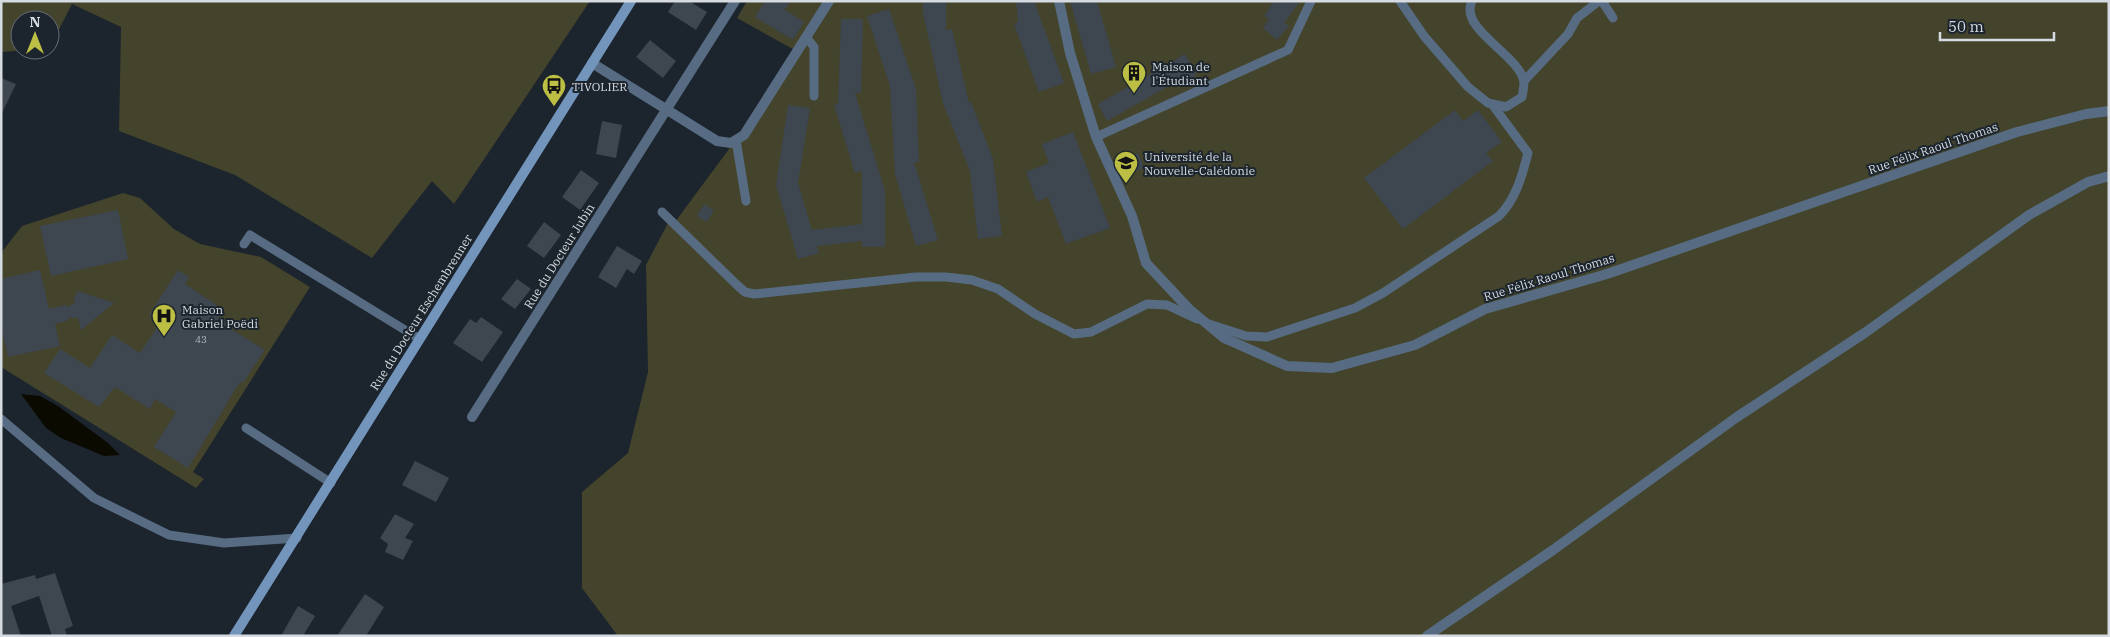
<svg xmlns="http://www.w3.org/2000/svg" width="2110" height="637" viewBox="0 0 2110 637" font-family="'IBM Plex Serif',serif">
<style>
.green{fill:#43442b}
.water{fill:#0a0a00}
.building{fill:#3e4650}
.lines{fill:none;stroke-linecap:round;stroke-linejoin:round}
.lane{stroke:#576c83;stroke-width:9}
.street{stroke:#576c83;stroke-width:10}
.secondary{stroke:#7395bb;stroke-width:10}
.labels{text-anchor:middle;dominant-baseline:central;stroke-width:4;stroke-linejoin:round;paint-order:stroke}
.number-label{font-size:10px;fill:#afb6bd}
.poi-label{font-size:12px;fill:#d5dbe1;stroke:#1c242d;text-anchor:start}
.street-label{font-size:12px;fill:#d5dbe1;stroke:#1c242d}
</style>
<rect width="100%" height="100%" fill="#1c242d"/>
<!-- green -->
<path class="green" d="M1 1H590L454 204 432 181 372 258 235 175 119 131 121 27 72 4 50 47V20H20V50H28L1 52Z
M747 1H2109V636H618L582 588V492L628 453 648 372 646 265 668 223 672 226 800 53 737 18Z
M123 193 140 198 174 229 200 244 261 257 310 287 193 472 204 479 196 488 1 367V253L22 226Z"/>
<!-- water -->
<path class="water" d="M21 394 40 396 58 406 108 443 120 455 104 456 61 438 46 428Z"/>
<!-- building -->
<path class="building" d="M675 1H689L707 12 696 30 668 12Z
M765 1H790L785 10 804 22 793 40 755 17Z
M923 1H946V30L952 29 969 103 971 102 993 159 1002 236 978 239 970 171 943 103 923 13Z
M1016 1H1034L1064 83 1039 92 1014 24 1018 22Z
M1070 1H1097L1116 67 1091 74Z
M1274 1H1300L1284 23 1289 26 1277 40 1263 28 1269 19 1264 16Z
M889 9 916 89 919 162H914L938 240 916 246 895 174 890 86 867 16Z
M841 19H863L861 93H855L885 191V247H862V241L817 246 819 253 798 259 776 185 788 105 810 108 798 183 812 230 862 224V171L855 173 834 105 838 104Z
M650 40 676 61 663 78 636 57Z
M1185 54 1197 75 1183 83 1181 79 1107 121 1098 104Z
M1 78 16 84 1 115Z
M1455 110 1463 121 1478 110 1502 142 1486 153 1493 161 1403 229 1364 178Z
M602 121 622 125 616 158 596 154Z
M1073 132 1110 228 1066 244 1048 197 1037 202 1026 172 1049 163 1042 144Z
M1138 153 1144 168 1133 172 1127 158Z
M581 170 599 183 580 210 562 197Z
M704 204 714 210 707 222 697 216Z
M118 210 128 259 51 276 40 226Z
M544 222 561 235 544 258 527 246Z
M617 246 642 261 634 274 627 269 616 288 598 277Z
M40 270 49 309 65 305 68 307 75 302 74 298 78 291 114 303 81 330 78 318H69L67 321 55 324 60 346 8 357 1 327V279Z
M178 270 189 277 185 284 217 305 212 312 227 322 225 325 265 350 243 383 240 382 188 468 154 447 176 412 155 399 150 409 115 387 99 407 44 373 60 349 90 368 112 335 140 353 160 323 149 315Z
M517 279 531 289 515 309 501 299Z
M481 317 503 332 482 362 453 343 470 319 476 323Z
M415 461 449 478 436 502 402 485Z
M395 514 414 524 405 538 413 541 403 560 385 552 388 544 380 538Z
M55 573 73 626 65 629 67 636H52L39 596 11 606 21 636H1V584L35 575 36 579Z
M365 594 384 607 366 636H337Z
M298 606 315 616 303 636H281Z"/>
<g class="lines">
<!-- lane -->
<path class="lane" d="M1400 1 1424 36 1468 87 1488 103 1506 107 1522 97C1523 92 1524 86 1524 82 1520 55 1458 29 1472 1
M1602 1 1613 18
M806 37 814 47V96
M1524 81 1568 34 1577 18 1599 1
M1096 137 1288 50 1311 1
M736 140 746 201
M662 212 737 285 745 292 754 294 916 277H946L972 280 998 289 1035 314 1074 334 1091 332 1147 304 1167 305 1197 319
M244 244 250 235 418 338
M1209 324 1246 336 1267 337 1355 308 1383 293 1499 216C1516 199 1522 176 1528 153L1492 104
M1 419 94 498 169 535 224 543 297 538
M246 428 331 483"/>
<!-- street -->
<path class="street" d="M1059 1 1070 53 1096 137 1132 216 1146 263 1189 309 1224 338 1287 366 1332 368 1415 345 1485 309 1607 274 2017 132 2086 114 2109 111
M592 63 717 141 731 143 744 135 829 1
M472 417 735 1
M1427 636 1553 550 1737 417 1866 332 2029 215 2088 182 2109 176"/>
<!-- secondary -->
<path class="secondary" d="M234 636 631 1"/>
</g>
<!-- icons -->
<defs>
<symbol id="building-pin" viewBox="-11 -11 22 30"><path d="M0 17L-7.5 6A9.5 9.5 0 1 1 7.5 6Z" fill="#bcbf44" stroke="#1c242d"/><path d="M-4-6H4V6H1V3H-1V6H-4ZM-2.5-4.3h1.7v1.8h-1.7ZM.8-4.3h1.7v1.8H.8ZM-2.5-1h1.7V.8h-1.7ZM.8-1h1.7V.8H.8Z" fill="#111"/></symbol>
<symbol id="bus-pin" viewBox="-11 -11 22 30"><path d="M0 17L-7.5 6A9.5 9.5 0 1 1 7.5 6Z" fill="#bcbf44" stroke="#1c242d"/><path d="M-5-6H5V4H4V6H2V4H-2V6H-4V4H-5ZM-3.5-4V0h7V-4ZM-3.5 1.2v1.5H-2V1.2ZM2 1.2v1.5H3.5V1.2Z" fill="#111"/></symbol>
<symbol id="university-pin" viewBox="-11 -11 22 30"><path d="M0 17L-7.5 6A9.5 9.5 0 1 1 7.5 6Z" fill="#bcbf44" stroke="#1c242d"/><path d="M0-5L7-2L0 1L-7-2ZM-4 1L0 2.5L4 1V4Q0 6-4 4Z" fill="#111"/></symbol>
<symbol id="hospital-pin" viewBox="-11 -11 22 30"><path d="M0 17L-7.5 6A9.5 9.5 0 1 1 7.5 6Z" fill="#bcbf44" stroke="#1c242d"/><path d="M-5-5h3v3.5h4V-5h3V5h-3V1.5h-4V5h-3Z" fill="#111"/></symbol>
</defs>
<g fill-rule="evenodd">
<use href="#building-pin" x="1120" y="59" width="28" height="38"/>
<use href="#bus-pin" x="540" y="72" width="28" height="38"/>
<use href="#university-pin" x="1112" y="149" width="28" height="38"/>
<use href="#hospital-pin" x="150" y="302" width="28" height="38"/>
</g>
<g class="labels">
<!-- number labels -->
<g class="number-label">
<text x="201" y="339">43</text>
</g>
<!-- poi labels -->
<g class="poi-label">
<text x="1152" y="66">Maison de<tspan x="1152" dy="14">l'Étudiant</tspan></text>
<text x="572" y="86">TIVOLIER</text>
<text x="1144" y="156">Université de la<tspan x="1144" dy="14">Nouvelle-Calédonie</tspan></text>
<text x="182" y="309">Maison<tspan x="182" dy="14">Gabriel Poëdi</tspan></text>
</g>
<!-- street labels -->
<g class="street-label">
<text transform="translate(1933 148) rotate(-19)">Rue Félix Raoul Thomas</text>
<text transform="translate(559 256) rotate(-58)">Rue du Docteur Jubin</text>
<text transform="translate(1549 277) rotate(-17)">Rue Félix Raoul Thomas</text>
<text transform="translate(421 312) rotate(-58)">Rue du Docteur Eschembrenner</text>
</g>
</g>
<!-- border -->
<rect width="2110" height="637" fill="none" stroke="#d5dbe1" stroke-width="5"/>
<!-- north arrow -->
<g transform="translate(35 35)"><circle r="24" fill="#1c242d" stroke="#666d75"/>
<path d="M0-4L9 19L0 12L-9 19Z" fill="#bcbf44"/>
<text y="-8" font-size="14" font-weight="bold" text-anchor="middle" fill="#d5dbe1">N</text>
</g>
<!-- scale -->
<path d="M1940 32v8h114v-8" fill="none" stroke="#d5dbe1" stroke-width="2.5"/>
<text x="1948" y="32" font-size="15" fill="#d5dbe1" stroke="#1c242d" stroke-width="4" paint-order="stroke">50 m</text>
</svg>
